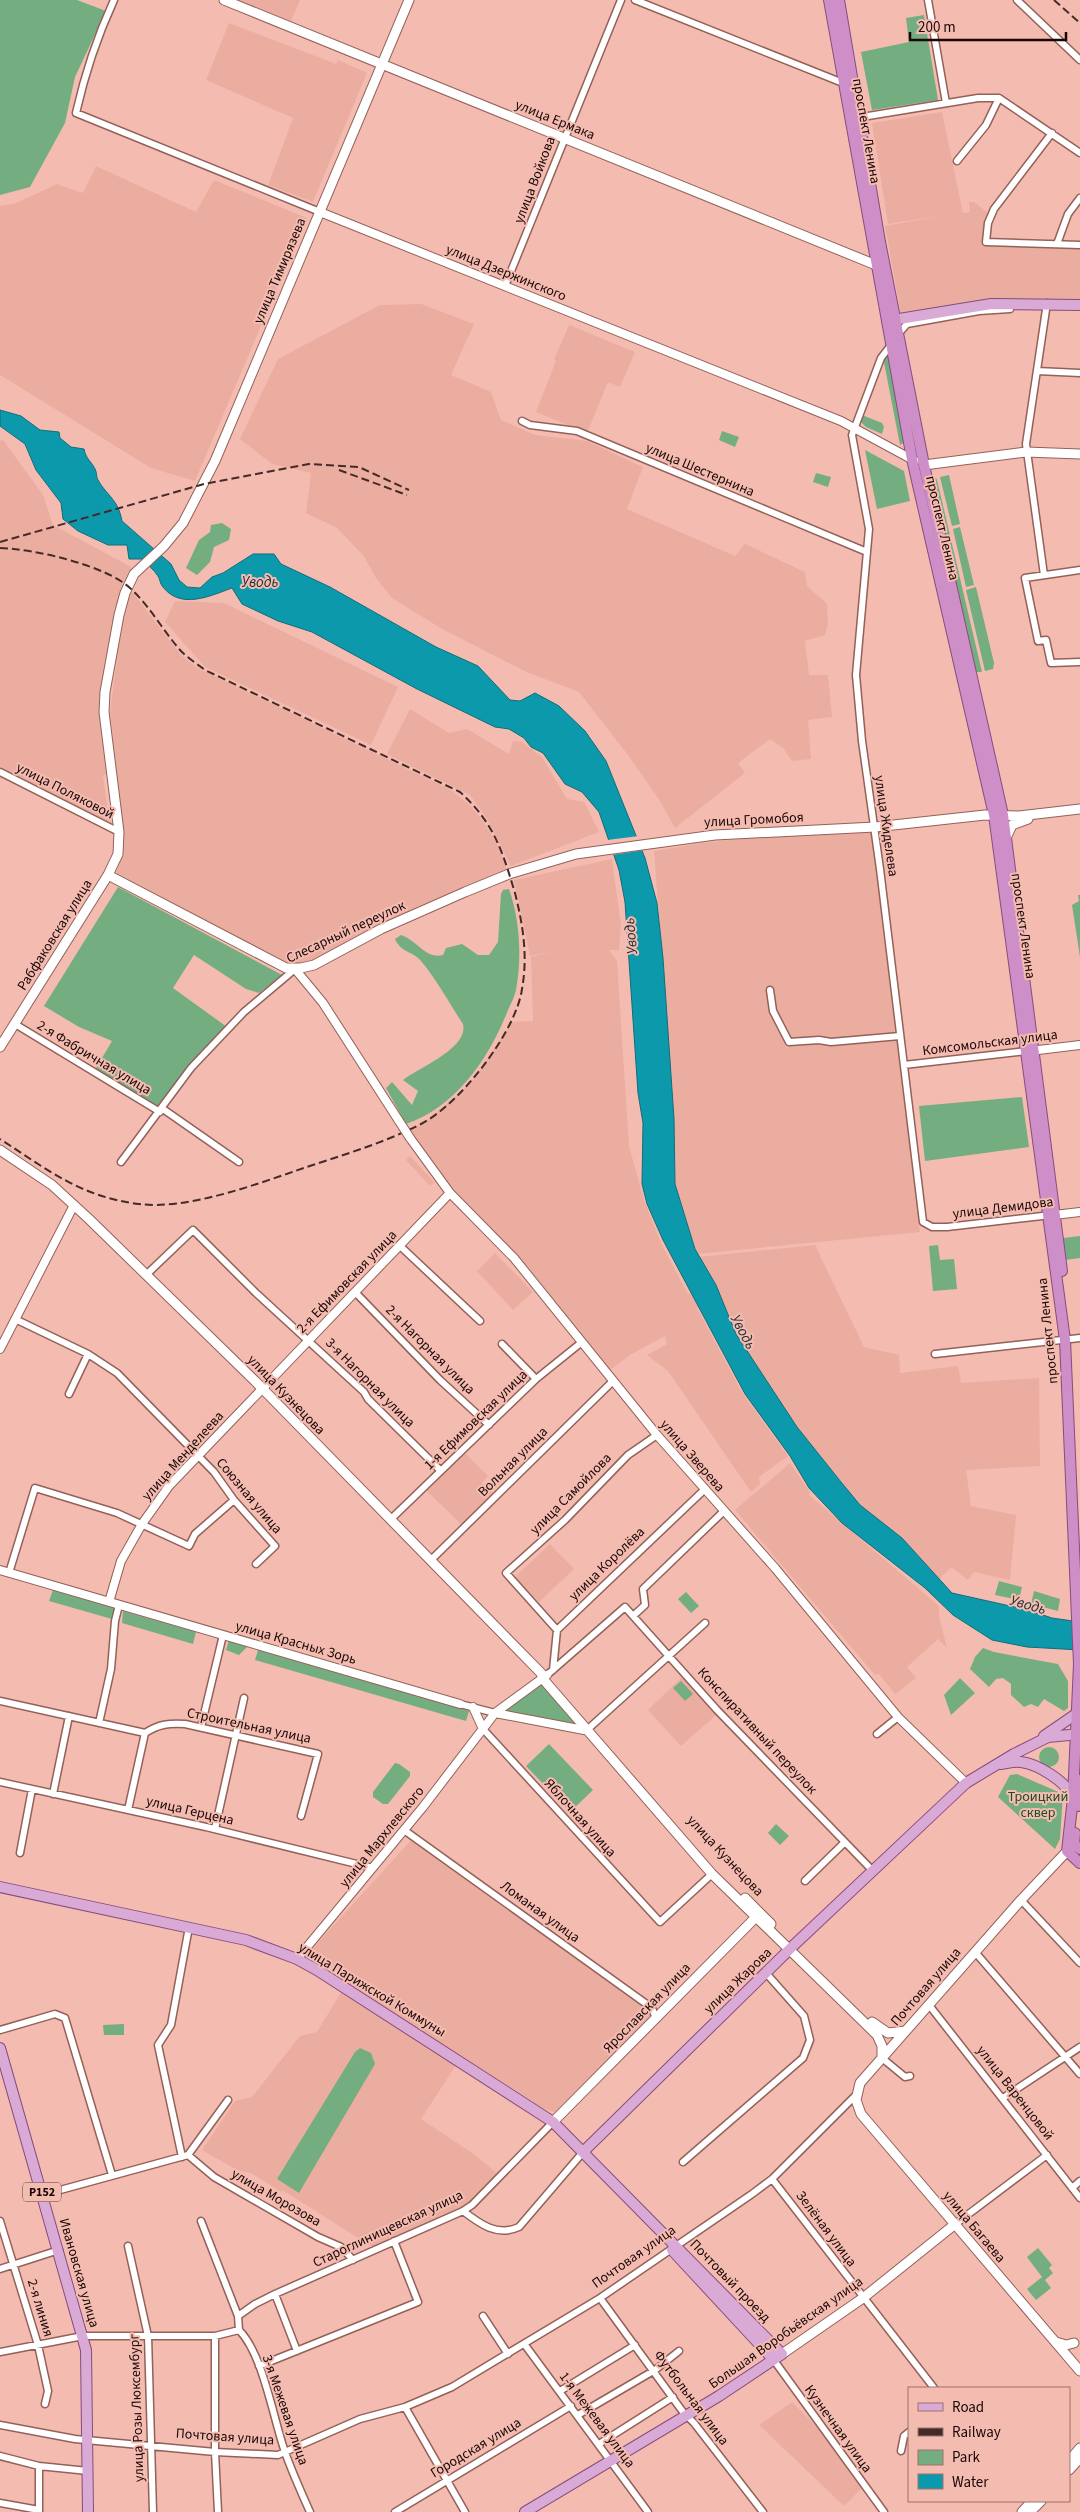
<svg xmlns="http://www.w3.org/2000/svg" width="1080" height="2512" viewBox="0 0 1080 2512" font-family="'Source Sans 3',sans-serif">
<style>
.built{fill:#ecada1}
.green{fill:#74ae80}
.water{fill:#0d99ac;stroke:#116d7a}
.pier{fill:#f4bbb1}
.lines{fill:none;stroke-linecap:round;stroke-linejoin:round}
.minor-casing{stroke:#936158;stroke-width:9}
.tertiary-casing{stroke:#936158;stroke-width:10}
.secondary-casing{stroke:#936158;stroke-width:11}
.primary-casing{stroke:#864c7b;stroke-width:12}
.trunk-casing{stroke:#864c7b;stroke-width:12}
.minor{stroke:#fff;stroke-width:6}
.tertiary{stroke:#fff;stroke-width:8}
.secondary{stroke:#fff;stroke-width:9}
.primary{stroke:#daaad6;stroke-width:10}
.trunk{stroke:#ce8ec8;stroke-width:10}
.rail{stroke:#442b27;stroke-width:2;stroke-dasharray:8 4;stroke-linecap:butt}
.tertiary-bridge-casing{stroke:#936158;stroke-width:10;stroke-linecap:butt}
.tertiary-bridge{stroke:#fff;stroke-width:8}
.labels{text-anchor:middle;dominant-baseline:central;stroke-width:4;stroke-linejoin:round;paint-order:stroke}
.shield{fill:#f4bbb1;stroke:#5b3d39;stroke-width:1}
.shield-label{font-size:12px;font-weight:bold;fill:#190705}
.street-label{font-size:14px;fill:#190705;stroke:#f4bbb1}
.park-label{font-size:14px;fill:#184c28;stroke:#f4bbb1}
.water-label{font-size:15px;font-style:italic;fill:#1b2f33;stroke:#f4bbb1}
</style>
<rect width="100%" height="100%" fill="#f4bbb1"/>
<!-- built -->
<path class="built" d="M237 0H300L291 21Z
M229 23 336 64 338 60 367 73 313 202 268 185 293 118 206 80Z
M942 112 963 213 970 212 969 202H974L992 216 987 243 1080 247V302L901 315 885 226 945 215 888 224 872 123Z
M96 166 196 212 214 180 307 218 195 481 151 468 0 375V206L14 204 57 184 83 193Z
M421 304 474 324 451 375 491 392 501 420 535 435 587 441 643 467 627 509 735 556 745 544 805 572 807 586 827 604 828 624 825 635 805 641 809 675H828L832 717 808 720 811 759 792 761 783 748 770 739 738 763 745 773 675 828 660 801 628 755 579 692 529 673 442 629 392 598 376 578 363 555 337 528 306 513 311 473 272 464 240 439 278 359 380 305Z
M569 325 635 352 620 387 554 360Z
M556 361 608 382 587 433 536 412Z
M3 440 43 495 53 525 135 569 103 694 110 773 103 775 109 820 103 823 0 771V441Z
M130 589 182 656 198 668 449 789 469 804 483 821 499 847 507 872 319 959 293 965 284 964 115 874 123 854 124 836 110 713 119 642Z
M175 601 224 603 398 687 371 745 205 667 165 622Z
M410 709 449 733 467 729 509 754 513 741 522 742 542 757 567 799 584 802 599 832 511 866 487 819 470 795 387 754Z
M871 832 920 1232 697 1254 675 1184 674 1119 654 851 702 843 758 837Z
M612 859 621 925 619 950H609L617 961 629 1146 644 1200 661 1243 688 1294 716 1284 698 1257 815 1245 864 1347 899 1355 900 1373 958 1366 961 1383 1039 1378 1040 1466 966 1470 971 1506 1016 1515 1010 1580 974 1572 968 1580 951 1567 939 1579 902 1538 860 1505 797 1427 736 1334 720 1298 697 1308 743 1394 788 1456 759 1477 760 1484 751 1492 668 1371 647 1355 667 1344 665 1336 630 1355 610 1370 544 1288 452 1194 409 1130 423 1124 471 1083 512 1022 533 1021 531 957 553 951 530 956 514 880Z
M410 1156 434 1182 430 1186 406 1160Z
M495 1253 533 1292 513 1310 477 1271Z
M464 1452 488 1476 482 1483 494 1494 462 1525 426 1490Z
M790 1463 810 1492 809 1495 939 1606V1616L947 1648 938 1639 907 1667 916 1678 895 1694 879 1674 875 1675 735 1510Z
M550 1544 574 1569 539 1602 515 1577Z
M682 1677 716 1715 681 1746 648 1710Z
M414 1837 652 2010 654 2020 567 2110 554 2112 543 2108 347 1983 345 1976 327 1964 319 1965 310 1957 312 1949Z
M342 1991 456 2065 421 2119 472 2153 499 2175 463 2214 376 2249 282 2190 281 2192 251 2173 239 2171 202 2150 235 2101 252 2097 300 2036 317 2032Z
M792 2402 841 2451 865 2485 844 2506 759 2425Z"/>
<!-- green -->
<path class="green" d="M0 0H77L106 11 75 77 65 123 30 187 0 195Z
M924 15 938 100 872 110 861 52 909 42 906 18Z
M888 355 905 442 900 445 883 357Z
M862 415 882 423 884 427 882 434 866 427 861 422Z
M722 431 739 437 735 447 719 440Z
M865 450 904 471 910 501 877 509Z
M816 473 831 477 828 487 813 482Z
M949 475 960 524 952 526 940 477Z
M936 478 937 480 982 672H976L932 479Z
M222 523 231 529 229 540 214 547 210 562 197 575 186 568 199 540 210 532 211 525Z
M960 527 974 585 966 587 953 529Z
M976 587 994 663 993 669 985 671 966 590Z
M118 887 282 975 259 993 246 989 194 955 173 988 227 1027 163 1109H156L95 1070 112 1041 79 1027 44 1006Z
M509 889C520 920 522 958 516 990 514 999 509 1007 506 1015 487 1061 455 1107 406 1124L386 1088 392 1082 412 1105 418 1091 403 1080C420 1067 469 1048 463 1024 449 1003 437 980 421 961 413 951 401 953 395 939L401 935C417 940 426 960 443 955L446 948 462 944 478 955H489L498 942 501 894 503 890Z
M1078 895H1080V957L1072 905 1079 901Z
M1022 1097 1029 1147 925 1161 919 1106Z
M1080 1236V1258L1065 1260 1063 1238Z
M938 1245 940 1260 954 1259 957 1289 933 1291 929 1246Z
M999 1581 1022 1587 1019 1600 995 1595Z
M53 1590 115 1608 112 1619 49 1601Z
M1034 1591 1060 1599 1058 1611 1031 1604Z
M686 1592 699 1606 691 1613 678 1599Z
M123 1611 196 1632 193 1644 122 1623Z
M229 1640 248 1646 239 1655 226 1650Z
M983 1648 994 1652 1058 1664 1068 1681V1708L1064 1711 1044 1699 1038 1707 1031 1704 1024 1707 1011 1695V1684L1003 1678 996 1679 989 1687 970 1669 975 1657Z
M258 1650 469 1711 466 1721 255 1660Z
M960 1678 975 1693 951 1715 944 1695Z
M681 1681 693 1694 685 1701 673 1688Z
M538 1685H547L578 1725 504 1711Z
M549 1744 593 1790 570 1812 526 1766Z
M1039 1757a10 10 0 1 1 20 0a10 10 0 1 1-20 0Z
M395 1763 399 1764 410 1772V1776L388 1804H383L373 1797V1792Z
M1017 1774 1063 1794 1060 1839 1055 1849 998 1797 1010 1775Z
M776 1824 789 1836 780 1845 768 1833Z
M124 2024V2035H104L103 2025Z
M360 2048 371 2053 375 2064 299 2193 277 2179 355 2052Z
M1038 2248 1052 2265 1049 2268 1053 2273 1045 2280 1051 2288 1036 2300 1027 2289 1042 2277 1027 2257Z"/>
<!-- water -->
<path class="water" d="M0 410 21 416 40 430 59 432 60 438 71 447 84 449C86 459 91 461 95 469 97 472 96 477 98 480 107 496 118 499 122 521L171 564 179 580 187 587 200 588 212 577 223 573 253 554H274L281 564 330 587 436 647 478 666 510 700 520 701 535 693 559 706 585 731 606 761 645 858 657 903 663 958 674 1119 675 1184 695 1249 716 1285 736 1334 797 1427 841 1482 860 1505 902 1538 952 1593 1028 1610 1052 1618 1080 1622V1650L1027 1647 992 1640 953 1615 925 1588 842 1523 809 1488 790 1456 745 1394 663 1240 647 1204 642 1184 643 1123 638 1093 625 902 619 870 599 812 582 792 565 784 543 753 531 747 524 738 509 729 495 727 417 689 312 632 278 621 242 604 232 588C210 596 181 610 163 587 160 584 160 579 158 576 154 570 147 564 142 559H129L127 545H108L78 531 63 519 61 503 36 470 25 444 0 426Z"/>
<!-- pier -->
<path class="pier" d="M639 836 645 850 612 855 607 840Z"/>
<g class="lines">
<defs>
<path id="minor" d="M114 0C97 37 85 73 76 113L320 212
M635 0 843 83
M928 0 946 103
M1017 0 1080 60
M856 118 978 98H999L1080 153
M1052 133 994 209 988 223 986 242 1080 245
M957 161 986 125 999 98
M1057 244 1068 214 1080 198
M505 286 621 0
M899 333 907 324 979 311 1010 309
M891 345 881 358 852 435 869 529 856 675 862 741 880 869 923 1222 932 1227H947L1051 1215
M1037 371 1080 373
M522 421 530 425 577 431 867 552
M1080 570 1025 578 1038 641 1046 640 1051 663 1080 662
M1044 575 1026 444 1047 303
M0 772 119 832
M770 990 773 1011 789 1042 819 1040 831 1042 900 1036
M15 1024 160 1112
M904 1065 1026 1051
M163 1109 239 1162
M121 1162 191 1068 244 1012 295 969
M399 1245 480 1321
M146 1275 193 1230 256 1293 364 1392 368 1399 441 1471
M355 1292 440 1380 489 1425
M15 1319 88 1354 117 1373 214 1472 234 1500 275 1546 256 1564
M502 1344 536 1379
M935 1354 1080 1338
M69 1394 88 1354
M390 1520 536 1379 582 1342
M430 1561 613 1381
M9 1573 35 1488 117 1513 189 1546 195 1534 234 1500
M633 1616 645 1605 643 1589 724 1511
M557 1630 506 1573 565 1520 628 1455 657 1435
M553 1670 557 1630 704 1490
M547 1675 625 1607 717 1710 872 1870
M0 1701 145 1733C159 1724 169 1723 185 1724L318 1754 301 1816
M460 1704 495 1713
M99 1723 111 1669 115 1621 119 1605
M201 1727 223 1635
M483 1729 660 1922 712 1874
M588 1729 705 1623
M877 1734 898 1717
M0 1782 206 1827 373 1868
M53 1794 69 1716
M128 1810 145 1733
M215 1829 244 1698
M404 1830 652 2008 656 2019
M20 1853 32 1789
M805 1881 845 1842
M1021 1900 1080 1963
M975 1952 1080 2074
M929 2005 1080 2198
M0 2030 55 2014 65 2018 112 2175
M882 2058 905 2077 910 2076
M1003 2098 1080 2047
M188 2155 214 2177 318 2237 341 2247 353 2260
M182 2157 158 2045 171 2025 189 1927
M683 2162 803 2058 810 2040 804 2016 766 1973
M772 2179 934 2388
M1072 2188 1080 2181
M42 2195 188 2155 228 2100
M463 2211C480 2224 497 2237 519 2227L584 2151
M0 2221 38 2345 48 2391 45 2404
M201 2221 238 2316 239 2330C263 2354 273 2418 285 2452 292 2472 301 2492 310 2512
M954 2225 1047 2155
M128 2246 148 2336 153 2512
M0 2269 59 2250
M275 2294 297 2351
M600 2298 683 2412 694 2423 763 2512
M238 2316 255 2304 275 2294 463 2211 472 2205 553 2122
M483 2316 508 2354
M215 2336V2452L218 2512
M525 2345 648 2512
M0 2352 83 2336H215L239 2330
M773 2359 884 2512
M259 2366 418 2302 394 2241
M560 2391 635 2345
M405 2407 465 2512
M578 2415 655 2370 679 2351
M0 2425 75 2439 215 2452 278 2455 360 2419 405 2407 452 2387 600 2298 752 2194 772 2179 856 2095
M599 2444 673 2397
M901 2451 904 2436 909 2432
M0 2456 39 2466 88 2471
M0 2503 39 2510
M39 2512V2466
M395 2512 571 2406"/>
<path id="tertiary" d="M320 212 841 421 915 461
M295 969 323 1003 399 1121
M1030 1051 1080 1045
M410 1138 450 1193 514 1258 657 1435 775 1568 898 1717 966 1783
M1054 1215 1080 1212
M0 1349 74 1205
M0 1570 460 1704
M109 1602 121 1561 142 1524 169 1486 450 1193
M473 1707 483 1729
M495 1713 584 1730 588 1729
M297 1959 423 1807 495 1713 547 1675"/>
<path id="secondary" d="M224 0 876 265
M924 465 1026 452 1080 454
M1006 838 1012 825 1028 819
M108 875 286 968H301L314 965 381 929 465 892 509 874 576 854 715 835 875 827 985 815 1019 816 1080 809
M0 1047 108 875 118 854 119 832 104 712 105 692 119 615 125 593 134 574 164 546 183 523 215 461 409 0
M0 1150 52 1185 89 1219 255 1381 541 1673 543 1679 712 1874 877 2035 882 2046V2058
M1071 1847 1021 1900 860 2083 856 2100 861 2114 1080 2371
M745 1898 771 1924
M872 2022 888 2033 905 2031
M553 2122 760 1913
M1056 2342 1066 2345 1074 2343
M782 2354 863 2298 954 2225
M1069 2461 1080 2448
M1069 2470 1080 2458
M1022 2512 1032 2501
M1030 2512 1041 2501"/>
<path id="primary" d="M887 321 991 304 1080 305
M1044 1736 1076 1714
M1001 1764C1008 1763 1014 1761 1021 1762 1038 1764 1067 1782 1073 1798
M0 1887 246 1940 297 1959 317 1970 553 2122 782 2354 719 2396 525 2512
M0 2048 86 2350 88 2512
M584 2151 795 1944 966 1783 1014 1754 1048 1737 1080 1734
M672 2250 773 2359"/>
<path id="trunk" d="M829 0 912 459 994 815 1065 1340 1079 1664 1073 1798 1067 1851 1080 1863
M839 0 880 242 924 465 1003 815 1062 1271
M1078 1806 1080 1780
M1075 1833 1074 1844 1080 1849"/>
</defs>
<!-- minor casing -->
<use href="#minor" class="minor-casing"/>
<!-- tertiary casing -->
<use href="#tertiary" class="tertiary-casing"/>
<!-- secondary casing -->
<use href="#secondary" class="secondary-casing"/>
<!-- primary casing -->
<use href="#primary" class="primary-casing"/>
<!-- trunk casing -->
<use href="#trunk" class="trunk-casing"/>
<!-- minor -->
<use href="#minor" class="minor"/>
<!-- tertiary -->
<use href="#tertiary" class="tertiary"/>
<!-- secondary -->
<use href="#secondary" class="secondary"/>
<!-- primary -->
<use href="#primary" class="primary"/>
<!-- trunk -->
<use href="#trunk" class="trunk"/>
<!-- rail -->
<path class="rail" d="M1054 0 1080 23
M339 470 407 495
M0 542 204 484 309 464 359 467 409 490
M0 548C34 549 105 565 130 588 150 606 163 631 181 651 188 658 197 664 205 670L460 792C494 823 502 850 515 893 523 925 528 956 522 989 516 1032 460 1104 421 1124 382 1144 336 1157 295 1171 252 1186 185 1210 139 1204 81 1197 48 1170 0 1139"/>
<defs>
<path id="tertiary-bridge" d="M399 1121 410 1138"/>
</defs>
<!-- tertiary-bridge casing -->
<use href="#tertiary-bridge" class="tertiary-bridge-casing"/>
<!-- tertiary-bridge -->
<use href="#tertiary-bridge" class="tertiary-bridge"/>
</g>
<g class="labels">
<!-- shield labels -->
<rect class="shield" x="23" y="2182.5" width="38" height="19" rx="4"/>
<g class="shield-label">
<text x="42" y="2192">Р152</text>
</g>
<!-- street labels -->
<g class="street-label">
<text transform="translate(555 120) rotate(22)">улица Ермака</text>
<text transform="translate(866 131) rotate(80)">проспект Ленина</text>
<text transform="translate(535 180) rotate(-69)">улица Войкова</text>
<text transform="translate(280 271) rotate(-67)">улица Тимирязева</text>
<text transform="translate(506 273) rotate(22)">улица Дзержинского</text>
<text transform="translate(700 470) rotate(23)">улица Шестернина</text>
<text transform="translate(942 528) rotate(77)">проспект Ленина</text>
<text transform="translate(65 791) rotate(27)">улица Поляковой</text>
<text transform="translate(754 820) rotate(-3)">улица Громобоя</text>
<text transform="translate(886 826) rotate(82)">улица Жиделева</text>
<text transform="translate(1023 926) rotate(82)">проспект Ленина</text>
<text transform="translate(346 932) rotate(-25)">Слесарный переулок</text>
<text transform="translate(55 935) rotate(-58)">Рабфаковская улица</text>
<text transform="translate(990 1043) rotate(-7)">Комсомольская улица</text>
<text transform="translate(94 1058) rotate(31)">2-я Фабричная улица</text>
<text transform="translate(1003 1208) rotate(-7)">улица Демидова</text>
<text transform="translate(347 1282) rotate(-46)">2-я Ефимовская улица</text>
<text transform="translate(1048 1331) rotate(-96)">проспект Ленина</text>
<text transform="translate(430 1350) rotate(45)">2-я Нагорная улица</text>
<text transform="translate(370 1383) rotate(45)">3-я Нагорная улица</text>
<text transform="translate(286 1395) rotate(46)">улица Кузнецова</text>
<text transform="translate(476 1420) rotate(-44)">1-я Ефимовская улица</text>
<text transform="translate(183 1456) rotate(-48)">улица Менделеева</text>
<text transform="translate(692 1456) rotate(49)">улица Зверева</text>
<text transform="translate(513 1462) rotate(-45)">Вольная улица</text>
<text transform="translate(571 1494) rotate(-45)">улица Самойлова</text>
<text transform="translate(249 1496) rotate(50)">Союзная улица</text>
<text transform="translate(607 1564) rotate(-44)">улица Королёва</text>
<text transform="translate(296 1643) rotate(16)">улица Красных Зорь</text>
<text transform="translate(249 1726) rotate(12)">Строительная улица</text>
<text transform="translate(757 1731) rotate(47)">Конспиративный переулок</text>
<text transform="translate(190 1811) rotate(13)">улица Герцена</text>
<text transform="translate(580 1818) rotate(48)">Яблочная улица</text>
<text transform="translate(382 1837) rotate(-51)">улица Мархлевского</text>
<text transform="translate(725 1856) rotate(47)">улица Кузнецова</text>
<text transform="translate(540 1912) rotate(36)">Ломаная улица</text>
<text transform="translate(738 1981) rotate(-44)">улица Жарова</text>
<text transform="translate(926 1987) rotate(-49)">Почтовая улица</text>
<text transform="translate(372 1990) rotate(31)">улица Парижской Коммуны</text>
<text transform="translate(647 2008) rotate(-46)">Ярославская улица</text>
<text transform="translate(1015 2093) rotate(52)">улица Варенцовой</text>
<text transform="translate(276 2198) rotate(30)">улица Морозова</text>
<text transform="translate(974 2227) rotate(50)">улица Багаева</text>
<text transform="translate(388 2229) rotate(-25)">Староглинищевская улица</text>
<text transform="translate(826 2229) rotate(53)">Зелёная улица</text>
<text transform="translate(634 2257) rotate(-35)">Почтовая улица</text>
<text transform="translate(79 2273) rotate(74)">Ивановская улица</text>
<text transform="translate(730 2281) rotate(46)">Почтовый проезд</text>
<text transform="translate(40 2308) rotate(73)">2-я линия</text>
<text transform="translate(786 2333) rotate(-35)">Большая Воробьёвская улица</text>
<text transform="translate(691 2398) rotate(53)">Футбольная улица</text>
<text transform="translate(137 2408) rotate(-92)">улица Розы Люксембург</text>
<text transform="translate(285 2410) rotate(71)">3-я Межевая улица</text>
<text transform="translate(597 2420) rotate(53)">1-я Межевая улица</text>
<text transform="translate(838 2429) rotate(54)">Кузнечная улица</text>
<text transform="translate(225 2437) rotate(4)">Почтовая улица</text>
<text transform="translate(476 2448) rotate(-31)">Городская улица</text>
</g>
<!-- park labels -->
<g class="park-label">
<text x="1038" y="1797">Троицкий<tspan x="1038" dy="16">сквер</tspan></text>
</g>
<!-- water labels -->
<g class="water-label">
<text x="260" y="582">Уводь</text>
<text transform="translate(631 936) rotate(-95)">Уводь</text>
<text transform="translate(743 1332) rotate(62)">Уводь</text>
<text transform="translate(1028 1605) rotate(16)">Уводь</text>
</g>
</g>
<!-- legend -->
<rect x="908" y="2387" width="162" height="115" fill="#f4bbb1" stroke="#9c736c"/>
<rect x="918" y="2403" width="25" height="8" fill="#daaad6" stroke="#9c736c"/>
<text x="952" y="2412" font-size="15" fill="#190705">Road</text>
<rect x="918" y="2428" width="25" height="8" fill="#442b27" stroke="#9c736c"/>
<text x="952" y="2437" font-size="15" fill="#190705">Railway</text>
<rect x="918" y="2450" width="25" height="15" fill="#74ae80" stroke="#9c736c"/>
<text x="952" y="2462" font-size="15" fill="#190705">Park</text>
<rect x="918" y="2474" width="25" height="15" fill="#0d99ac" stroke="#9c736c"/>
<text x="952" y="2487" font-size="15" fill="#190705">Water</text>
<!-- scale -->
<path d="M910 32v8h156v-8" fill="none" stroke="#190705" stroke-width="2.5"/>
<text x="918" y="32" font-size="15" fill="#190705" stroke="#f4bbb1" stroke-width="4" paint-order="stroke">200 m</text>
</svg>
